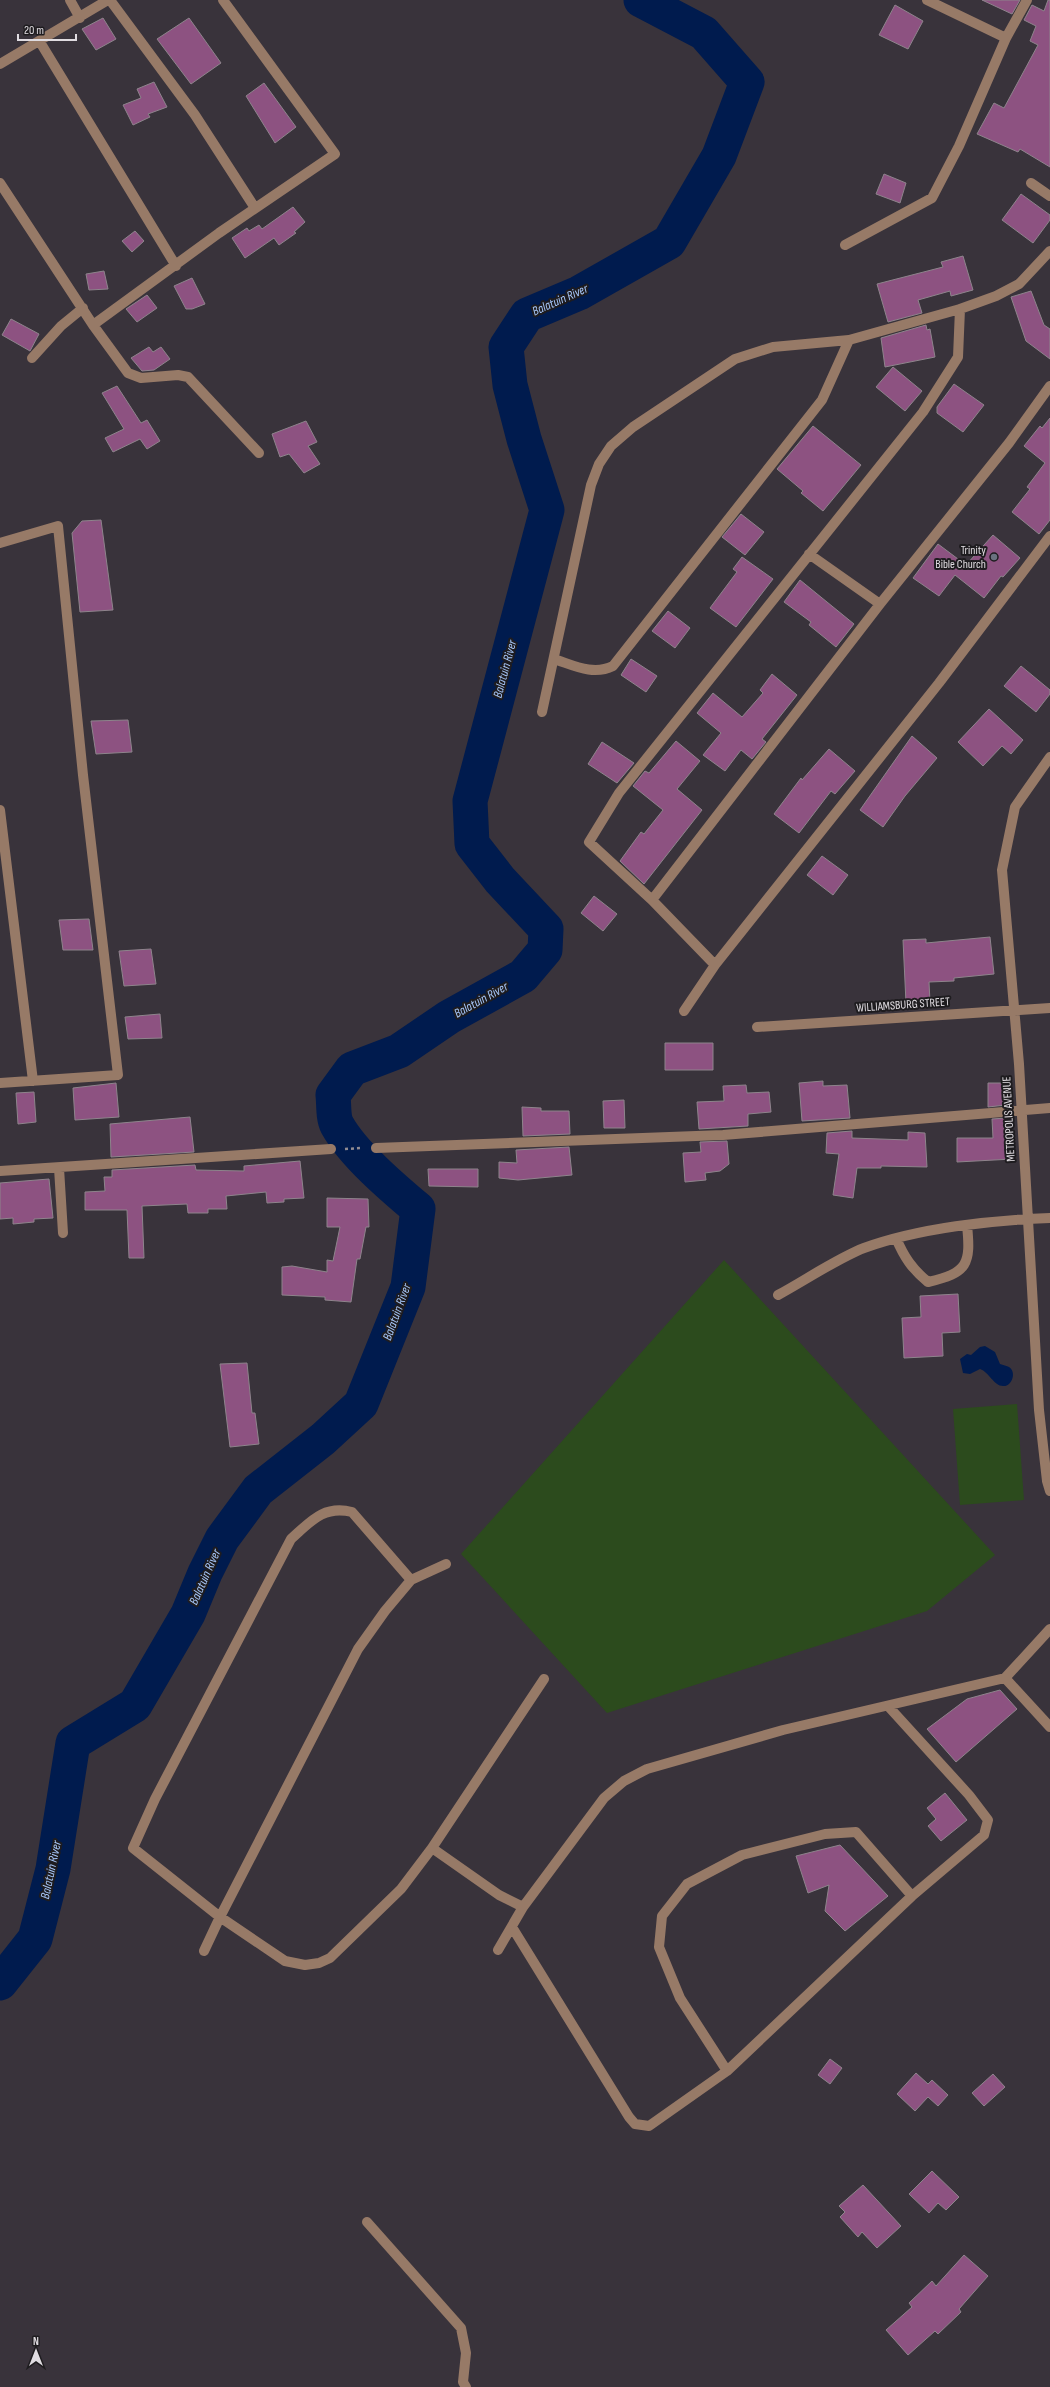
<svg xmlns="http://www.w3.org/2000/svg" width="1050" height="2387" viewBox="0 0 1050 2387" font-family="'Sofia Sans Condensed',sans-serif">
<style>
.green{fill:#2c4b1d}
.water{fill:#001b4e}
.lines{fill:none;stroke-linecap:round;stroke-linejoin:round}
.river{stroke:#001b4e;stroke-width:35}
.building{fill:#8d5281;stroke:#8e848c}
.path{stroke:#918c92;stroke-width:2.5;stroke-dasharray:3 3;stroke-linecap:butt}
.minor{stroke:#977a67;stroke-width:10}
.worship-dot{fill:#6b7280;stroke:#1e1c1f;stroke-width:1.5}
.labels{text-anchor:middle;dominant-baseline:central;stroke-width:4;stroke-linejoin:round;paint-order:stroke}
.poi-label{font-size:12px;fill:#e0dce1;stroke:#1e1c1f;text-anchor:end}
.street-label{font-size:12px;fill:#e0dce1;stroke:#1e1c1f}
.water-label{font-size:13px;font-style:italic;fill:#a7c7f9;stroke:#1e1c1f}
</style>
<rect width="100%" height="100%" fill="#39333b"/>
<!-- green -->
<path class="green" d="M724 1260 995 1555 927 1611 607 1713 461 1554Z
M1017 1404 1024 1500 960 1505 953 1409Z"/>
<!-- water -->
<path class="water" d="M985 1346 995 1352 1000 1364C1003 1365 1007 1366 1009 1367 1017 1372 1012 1387 1003 1386 994 1386 989 1372 980 1369L970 1374 963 1373 960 1359 967 1354 971 1355 980 1347Z"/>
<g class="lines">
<!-- river -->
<path class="river" d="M0 1983 35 1939 53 1869 73 1743 135 1705 188 1614 205 1573 222 1539 258 1490 323 1439 361 1404 408 1287 418 1209C393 1188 353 1154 337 1125 333 1118 334 1103 333 1095L352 1069 399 1051 449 1017 523 976 545 950 546 929 500 880 472 844 470 801 547 510 524 439 510 385 506 347 527 315 579 293 669 242 719 156 747 82 704 33 641 0"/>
</g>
<!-- building -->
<path class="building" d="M982 0H1020L1012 14Z
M1048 0H1050V167L1020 149 1018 152 977 134 994 103 1004 108 1038 45 1030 41 1036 26 1024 20 1032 5 1044 11Z
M895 5 923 21 908 49 879 35Z
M103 18 116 39 96 50 82 29Z
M189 18 221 63 191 84 157 39Z
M154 82 167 107 148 114 150 117 133 125 123 105 141 98 137 89Z
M264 83 296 127 275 143 246 96Z
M884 174 906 183 900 203 876 194Z
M1021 194 1050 215V220L1033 243 1002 220Z
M293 207 305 222 294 232 296 233 279 245 274 238 245 258 232 238 247 228 249 231 259 225 262 229Z
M135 231 144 241 132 252 122 241Z
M963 256 973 290 951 296 950 291 918 300 922 313 888 322 877 284 943 267 941 262Z
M104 271 108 289 89 290 86 274Z
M192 278 205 304 192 309H186L174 286Z
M1031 291 1044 325 1050 329V359L1026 341 1011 297Z
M147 295 157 308 137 322 126 309Z
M11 319 39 334 30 351 2 335Z
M926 325 927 330 930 329 935 357 885 367 881 338Z
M149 347 153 352 161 347 170 359 154 370 142 371 131 358Z
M893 367 922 391 905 411 876 387Z
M954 384 984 405 963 432 937 413V407Z
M117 386 141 423 147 420 160 441 147 449 140 439 113 452 105 438 124 429 102 393Z
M1050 418V520L1039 534 1012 512 1030 489 1027 487 1045 463 1024 446 1040 426 1042 428Z
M306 421 317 442 308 446 320 464 304 473 289 454 280 457 272 434Z
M813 426 861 465 823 511 801 493 803 491 777 469Z
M741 514 764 532 745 555 722 537Z
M101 520 113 610 80 612 72 533 82 521Z
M993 535 1020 558 1003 577 1001 576 984 598 955 575 939 596 913 578 938 544 966 565Z
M742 557 773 579 736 627 710 608 737 572 733 569Z
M800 580 854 624 836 647 809 625 811 622 784 602Z
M668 611 690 628 675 648 652 631Z
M631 659 657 676 646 692 621 675Z
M1021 666 1050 690V694L1036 712 1004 686Z
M772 674 797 695 762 739 766 742 752 759 741 750 725 771 703 755 721 733 697 713 713 693 742 717 763 693 760 690Z
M989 709 1023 740 1011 754 1002 746 983 766 958 742Z
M128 720 132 752 96 754 91 721Z
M912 736 937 758 905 796 883 827 860 810Z
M676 741 700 761 677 789 702 810 644 884 620 861 641 832 644 834 663 810 633 786 645 771 649 773Z
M602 742 634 763 617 783 588 764Z
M829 749 855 771 835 794 831 791 799 833 774 814 801 778 802 780Z
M822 856 848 875 833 895 807 875Z
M594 896 617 914 603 931 581 913Z
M89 919 93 950H63L59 920Z
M990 937 994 974 954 978V981L929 982 930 1002 906 1003 903 940 926 939V943Z
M151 949 156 984 124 986 119 951Z
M160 1014 162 1038 128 1039 125 1017Z
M665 1043H713V1070H665Z
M823 1081V1086L847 1085 850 1118 802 1121 799 1083Z
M116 1083 119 1117 75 1120 73 1088Z
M988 1083H1006V1105L988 1107Z
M746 1085 747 1093 769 1092 771 1112 748 1114V1126L699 1129 697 1102 724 1101 723 1086Z
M34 1092 36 1122 18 1124 16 1093Z
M624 1100 625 1128H604L603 1101Z
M522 1107 541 1108V1111H569L570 1134 523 1136Z
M190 1117 194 1152 111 1157 110 1124Z
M1006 1118V1130H1010L1013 1159 957 1162V1138H993L992 1119Z
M852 1131V1138L908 1140V1132L925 1133 927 1167 881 1166V1168H857L853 1198 833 1195 839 1154 826 1153 827 1133Z
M727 1141 729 1164 720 1171 705 1173 706 1180 685 1182 683 1153 701 1152 700 1142Z
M569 1147 572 1175 518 1180 499 1178V1162L517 1163 516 1150Z
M300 1161 304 1198 284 1199V1202L267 1203 266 1192 226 1196 227 1209H208V1213H188L187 1204 142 1206 144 1258H129L127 1210H85V1192L105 1191 104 1177H112V1170L195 1165 196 1170 244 1171V1166Z
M428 1169H478V1187L429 1186Z
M49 1179 53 1218 34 1219V1222L13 1224V1218L0 1219V1183Z
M327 1198 368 1199 369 1227H366L360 1259H357L351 1302 325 1300V1297L282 1295V1267L292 1266 327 1272V1260L333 1261 340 1227H327Z
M958 1294 960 1332 942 1333 943 1356 904 1358 902 1318 921 1317 920 1296Z
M247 1363 252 1413H255L259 1444 230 1447 220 1364Z
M1000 1690 1017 1709 956 1762 927 1729 967 1699Z
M945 1793 967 1820 941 1841 928 1826 936 1819 927 1808Z
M840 1845 888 1896 845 1931 825 1911 829 1885 808 1893 796 1856Z
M830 2059 842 2068 830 2084 818 2075Z
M916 2073 928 2084 932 2080 948 2095 938 2106 928 2097 915 2111 897 2094Z
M993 2074 1005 2087 984 2106 972 2093Z
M932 2171 959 2197 946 2210 938 2203 929 2213 909 2194Z
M863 2185 901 2226 877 2248 862 2232 858 2237 840 2217 845 2212 839 2206Z
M964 2255 988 2276 959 2309 961 2312 938 2334 935 2331 908 2355 886 2330 912 2307 909 2303 932 2281 936 2286Z"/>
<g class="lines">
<!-- path -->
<path class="path" d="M345 1149 362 1148"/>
<!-- minor -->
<path class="minor" d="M70 0 80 18
M110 0 195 115 255 208
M927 0 1006 38
M40 42 176 266
M0 64 108 0
M0 183 93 325 128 373 141 378 178 375 188 377 259 453
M1031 183 1050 196
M845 245 932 198 959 146 1006 38 1027 0
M93 325 219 233 335 154 223 0
M32 358 61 326 83 308
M0 543 58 526 83 775 118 1075 0 1083
M809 554 880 604
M554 659C573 665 593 676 613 666L822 400 849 340
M542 712 591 485 599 464 611 446 633 427 735 359 773 347 849 340 960 309 996 296 1019 284 1050 251
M1050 757 1015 807 1002 870 1019 1064 1039 1410 1047 1481 1050 1491
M0 810 33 1081
M652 900 880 604 1009 443 1050 386
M715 965 652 900 589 842 619 793 923 412 958 357 960 309
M684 1011 715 965 939 683 1050 536
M757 1027 1050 1008
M376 1148 723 1135 1050 1108
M59 1168 63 1233
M0 1171 331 1149
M896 1238C904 1257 912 1269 928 1282 968 1273 971 1264 967 1225
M778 1295C804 1281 838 1258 864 1248 919 1228 992 1220 1050 1218
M411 1580 352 1512C324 1505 311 1521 291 1539L155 1799 133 1848 220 1917 285 1961 305 1965 319 1963 330 1958 401 1889 432 1848 544 1679
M1005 1678 1050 1727
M432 1848 499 1895 523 1907
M512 1927 629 2117 635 2124 649 2126 727 2071 912 1896 984 1835 988 1820 969 1795 888 1706
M498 1950 523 1907 604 1798 624 1781 647 1769 783 1730 1005 1678 1050 1629
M204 1951 220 1917 358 1649 385 1611 411 1580 446 1564
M727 2071 680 1998 659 1947 662 1916 687 1884 742 1855 825 1834 856 1832 912 1896
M367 2222 461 2328 466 2353 463 2382 466 2387"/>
</g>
<!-- markers -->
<circle class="worship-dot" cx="994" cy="557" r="4"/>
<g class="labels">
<!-- poi labels -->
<g class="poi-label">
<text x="986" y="550">Trinity<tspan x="986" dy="14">Bible Church</tspan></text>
</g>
<!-- street labels -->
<g class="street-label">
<text transform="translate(903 1005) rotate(-4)">WILLIAMSBURG STREET</text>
<text transform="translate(1009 1119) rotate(-93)">METROPOLIS AVENUE</text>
</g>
<!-- water labels -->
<g class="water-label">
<text transform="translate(560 300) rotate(-24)">Balatuin River</text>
<text transform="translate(505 669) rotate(-75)">Balatuin River</text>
<text transform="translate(481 1000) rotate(-29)">Balatuin River</text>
<text transform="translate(397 1312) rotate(-70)">Balatuin River</text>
<text transform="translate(205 1577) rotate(-66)">Balatuin River</text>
<text transform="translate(51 1870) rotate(-78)">Balatuin River</text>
</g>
</g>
<!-- north arrow -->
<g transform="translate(36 2351)" stroke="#1e1c1f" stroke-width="3" paint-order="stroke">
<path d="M0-3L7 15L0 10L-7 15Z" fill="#e0dce1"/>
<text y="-6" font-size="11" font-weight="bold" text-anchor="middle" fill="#e0dce1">N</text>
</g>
<!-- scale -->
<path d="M18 34v6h58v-6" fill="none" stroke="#e0dce1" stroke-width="2"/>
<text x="24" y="34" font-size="12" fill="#e0dce1" stroke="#1e1c1f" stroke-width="3" paint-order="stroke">20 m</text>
</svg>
